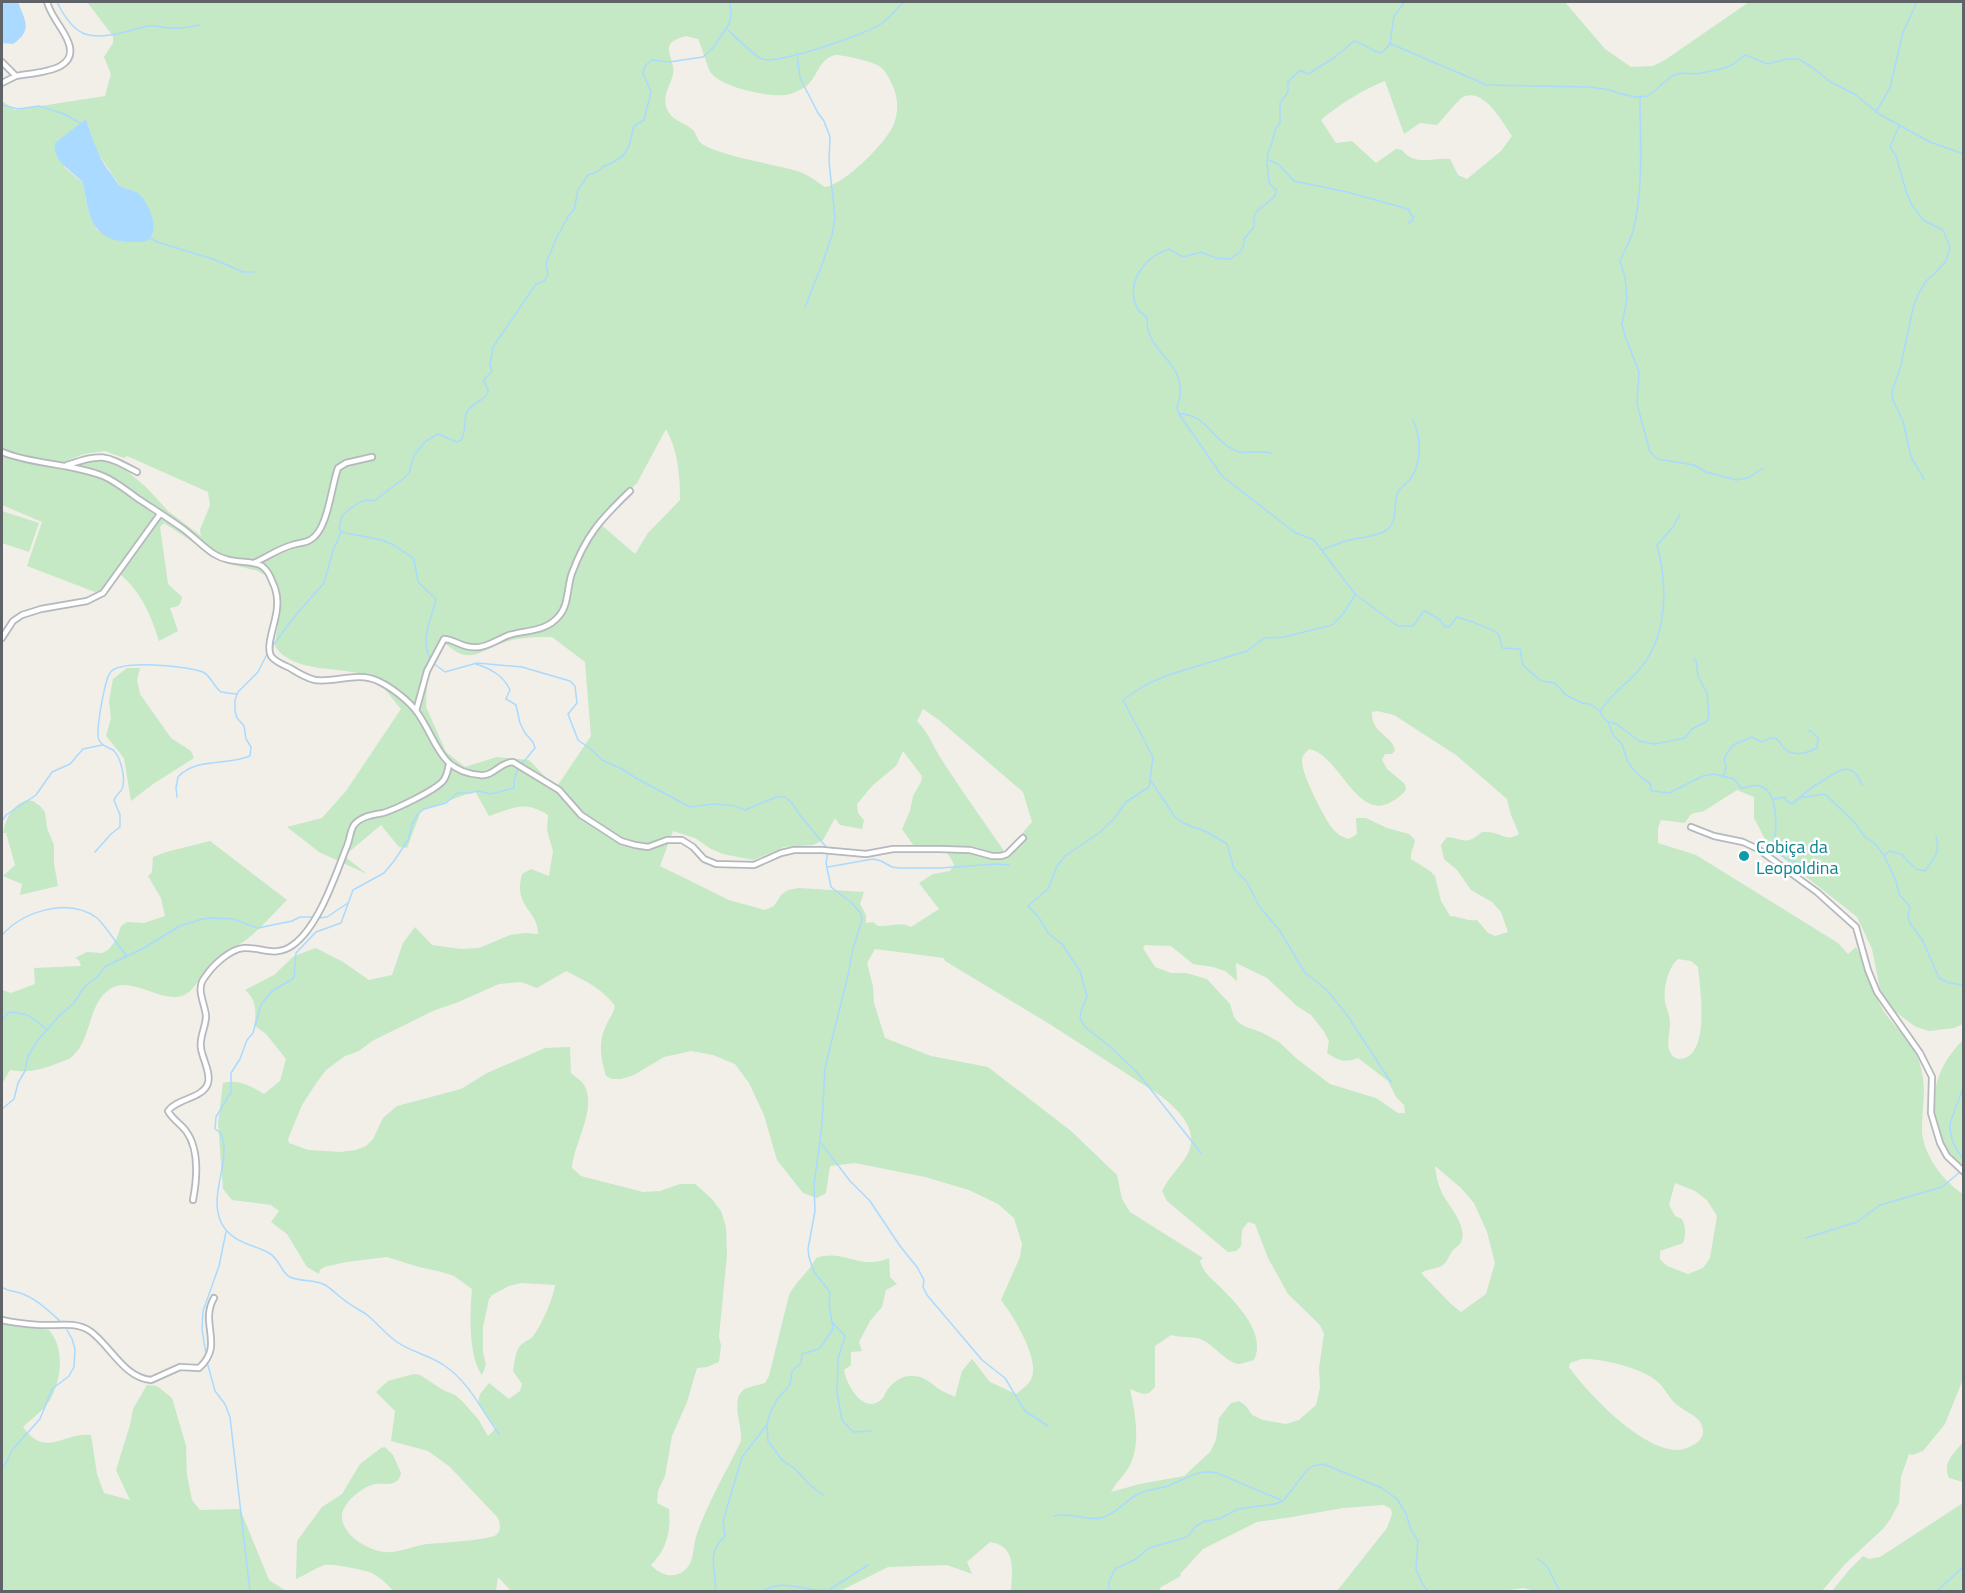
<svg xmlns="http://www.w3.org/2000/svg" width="1965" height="1593" viewBox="0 0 1965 1593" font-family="'Titillium Web',sans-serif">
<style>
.green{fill:#c5e8c5;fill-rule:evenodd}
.water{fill:#aadaff}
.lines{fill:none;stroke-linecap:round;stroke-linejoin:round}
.stream{stroke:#aadaff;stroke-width:1.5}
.minor-casing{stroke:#b5b8bc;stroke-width:8}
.minor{stroke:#fff;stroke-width:4.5}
.culture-dot{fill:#0f9aa8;stroke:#fff;stroke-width:2}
.labels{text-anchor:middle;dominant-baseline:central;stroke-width:5;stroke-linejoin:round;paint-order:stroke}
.culture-label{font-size:18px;fill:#0d838f;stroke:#fff;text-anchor:start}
</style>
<rect width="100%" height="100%" fill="#f1efe8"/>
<!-- green -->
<path class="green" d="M87 2H1565L1605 49 1631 67 1653 66 1665 60 1749 2H1963V1024L1954 1028 1929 1031 1916 1027 1890 1008 1880 989 1872 949 1857 917 1795 868 1767 843 1754 818V797L1737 790 1704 811 1691 814 1685 823 1661 820 1658 828V843L1696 855 1838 943 1848 954 1856 947C1867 967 1871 990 1883 1010 1893 1026 1911 1040 1918 1058 1928 1086 1922 1103 1922 1131 1923 1155 1944 1182 1963 1194V1379L1945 1424 1923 1451 1912 1455 1909 1454 1901 1477 1899 1503 1891 1518 1884 1528 1845 1564 1822 1591 1540 1592 1523 1588 1496 1592 1337 1591 1387 1528 1392 1514 1391 1509 1384 1505 1343 1508 1292 1517 1257 1522 1203 1549 1180 1574 1181 1576 1161 1587 1159 1591H1011C1012 1571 1017 1546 990 1542L967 1562 972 1574 947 1565 888 1567 840 1591 512 1592 498 1577 496 1591H393C389 1585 379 1577 372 1573 365 1570 332 1563 325 1565 315 1568 307 1574 296 1579L297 1541 322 1507 342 1494 360 1464 381 1448 385 1447 393 1455 401 1473C400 1477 398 1482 393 1483 388 1485 381 1483 375 1484 362 1487 340 1504 342 1519 345 1536 364 1547 379 1551 395 1556 413 1545 428 1544 440 1543 490 1540 496 1535 502 1530 500 1524 498 1518L449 1466 428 1451 391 1441 395 1411 376 1392 388 1381 414 1374 420 1375 443 1390 455 1395 462 1401 478 1419 488 1436 496 1428 478 1403 480 1394 489 1383 509 1399 520 1391 522 1384 513 1371C515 1362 515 1349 522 1344 527 1340 530 1340 534 1335 542 1324 553 1299 555 1285L521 1283 509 1286 492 1295 489 1299 483 1327V1352L486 1365 482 1375C468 1356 470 1311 472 1289L454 1276 442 1272 419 1267 387 1257 346 1262 324 1267 320 1270 319 1274 307 1267 287 1234 271 1222 279 1211 271 1205 232 1200 223 1189 218 1123 223 1083C238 1079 251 1086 264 1094L280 1081 286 1059 266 1034 254 1025C257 1013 256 998 245 990L274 975 294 956 316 948 343 962 369 980 392 975 403 943 415 927 432 945 461 949 479 948 510 935 525 933 538 934C538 909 513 908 522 874L531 869 549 876 553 851 547 830 548 815C524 800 514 808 489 816L475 791 421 811 407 848 399 847 381 825 344 856 367 874 319 852 287 827 322 818 346 791 401 709C394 701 380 681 372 677 343 665 293 675 275 646L279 611 275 608 272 587 265 575 258 571 225 563 164 523 160 527 168 584 182 597C181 605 178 607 170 608L178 631 159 641C151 614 139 588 116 571L105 590 95 592 27 566 42 522 2 505V101L15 110 105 96 111 74 104 57 113 43V36ZM686 36 698 39C702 47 707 67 711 73 722 87 767 97 784 95 791 95 800 90 805 87 818 78 818 59 835 55 841 54 874 62 879 66 885 69 889 78 892 84 898 97 899 110 894 124 887 142 844 185 825 187 816 181 807 174 797 171 778 165 710 154 700 142 697 139 696 133 693 130 683 121 670 121 666 106 662 91 676 79 673 67 669 48 662 43 686 36ZM1385 81 1404 134 1420 123 1437 125C1442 120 1458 100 1463 97 1484 87 1503 123 1512 136L1501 151 1467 179 1458 175 1450 159C1433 157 1415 167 1402 150L1396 149 1376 163 1352 141 1336 143 1321 120C1340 104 1362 90 1385 81ZM86 119 96 150 107 167 121 187 128 190 152 217V232L98 231C88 216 86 201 83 183L64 167ZM666 429C678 451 680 475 680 500L648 533 635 554 598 522 637 483ZM105 451 124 458 127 456 208 492 210 505 200 530 201 536 168 511 147 488 126 470 110 462 98 460 78 464 68 460 84 454ZM538 637H552L585 662 591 736 556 788 529 760 497 757 465 767 446 752 426 707 427 681 433 656 442 640C469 667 477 652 505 642 516 638 527 638 538 637ZM923 709 939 720 1023 792 1032 822 1007 851H1004C983 820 960 789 940 757 932 744 928 732 917 721ZM1377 711 1394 715 1456 755 1507 799 1511 815 1519 834C1508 841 1505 836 1494 833 1493 832 1483 832 1482 832 1466 846 1465 839 1447 837L1441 845 1444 859 1457 870 1471 890 1492 902 1501 912 1508 932 1495 936 1488 933 1477 920C1468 922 1459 916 1450 916L1441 901 1435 876 1430 871 1411 859C1410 852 1414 848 1415 840L1409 834 1387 828 1366 818H1356L1357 834 1349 839C1342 837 1338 835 1333 829 1325 820 1301 773 1302 761 1302 756 1305 753 1309 749 1339 754 1357 822 1391 802 1397 799 1402 794 1406 790L1405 784 1387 769 1382 760 1385 754H1392L1395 750C1391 734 1371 734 1372 712ZM903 751 922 776 921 782 913 796 910 811 902 829 914 846C933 847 946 844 954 865L950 871 933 874 919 883 939 909 911 927C898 921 892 927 878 926L873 922 866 923V915L860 904 864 892 798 888 788 890 781 895 774 906 765 910 729 900 660 866 673 831 695 838 711 849 723 854 753 860 784 847 813 845 823 840 835 818 840 825 862 829 864 820 858 813 857 804 873 785 896 766ZM1145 945 1171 946 1193 964 1213 967 1225 971 1237 981 1236 963 1267 978 1297 1006 1311 1015 1323 1030 1329 1041 1327 1053C1339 1061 1345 1063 1358 1058L1388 1081 1396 1097 1404 1105 1405 1113H1398L1376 1098 1330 1084 1297 1059 1279 1042 1261 1032 1246 1027 1238 1022 1234 1017 1230 1004 1207 979 1186 973H1171L1155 967 1143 948ZM875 949 944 958 945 961 1048 1023 1161 1096C1181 1112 1203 1134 1184 1160 1176 1171 1168 1179 1162 1191L1167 1201 1228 1252 1236 1251 1241 1246 1242 1230 1248 1222 1255 1224 1268 1258 1288 1294 1320 1325 1324 1334 1319 1368 1320 1388 1316 1405 1299 1420 1286 1424 1263 1420 1252 1415 1246 1406 1239 1401 1231 1403 1219 1418 1216 1440 1210 1452 1184 1476 1140 1484 1111 1492C1116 1482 1125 1475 1130 1465 1141 1444 1135 1411 1130 1389L1143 1394 1149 1393 1155 1387V1346L1171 1335C1181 1338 1191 1336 1200 1339 1213 1343 1228 1365 1240 1364 1244 1363 1250 1361 1254 1360 1266 1335 1240 1307 1223 1290 1215 1281 1203 1274 1200 1261L1203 1258 1130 1212 1122 1199 1117 1175 1071 1131 988 1067 931 1056 885 1038 874 1003 873 986 867 963ZM1678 959 1691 961 1698 967C1700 987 1711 1057 1680 1059 1675 1059 1672 1056 1670 1052 1666 1044 1670 1033 1670 1024 1670 1016 1667 1010 1665 1002 1663 989 1668 967 1678 959ZM566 971C584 980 603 989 615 1006 613 1015 608 1020 605 1028 598 1043 601 1060 606 1076L612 1079H621L634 1075 664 1057 691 1051 713 1055 735 1064 749 1083 764 1115 777 1160 803 1193 817 1198 826 1193 830 1166 855 1163 925 1177 969 1190 998 1204 1014 1218 1022 1244 1020 1257 1001 1300C1013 1315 1039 1358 1032 1377 1030 1384 1021 1390 1016 1394L990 1382 972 1359 962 1371 955 1397C950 1394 946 1393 942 1391 932 1385 926 1376 913 1376 902 1375 891 1383 886 1392 884 1396 884 1397 881 1400 863 1415 846 1384 844 1370L851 1365V1352L862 1351 859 1342 870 1321 882 1307 886 1290 897 1284 890 1277 889 1258C860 1271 843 1248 816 1258 809 1272 796 1281 789 1295L769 1376 765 1383C759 1385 753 1386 747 1388 728 1396 743 1425 741 1441 726 1473 707 1503 696 1537 693 1547 694 1560 687 1568 676 1580 661 1576 651 1565 667 1549 671 1531 669 1509L657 1503 658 1491 665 1476 672 1436 687 1402 697 1368 707 1367 719 1362 721 1346 719 1336 727 1255 726 1227 721 1211 711 1198 695 1184H680L660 1191 643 1192 581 1176 572 1168C573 1144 600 1105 582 1082 579 1079 574 1076 571 1073L570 1047 545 1048 487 1073 461 1089 397 1106 383 1118 373 1139 366 1146 356 1150 341 1152 308 1150 289 1143 288 1139 302 1105 317 1082 326 1070 345 1056 359 1051 372 1041 435 1010 456 1003 499 984 521 982 537 988ZM1435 1166 1461 1188 1474 1203 1487 1232 1495 1263 1486 1294 1461 1312 1451 1304 1421 1273C1428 1268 1436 1270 1443 1265 1448 1261 1449 1255 1453 1250 1455 1248 1458 1246 1460 1244 1470 1228 1449 1207 1442 1193 1438 1185 1436 1175 1435 1166ZM1675 1183 1695 1191 1707 1200 1717 1216 1710 1258 1703 1268 1688 1274 1667 1266 1660 1259V1251L1683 1243C1686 1234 1686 1228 1682 1219L1675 1216 1669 1205ZM1582 1359C1602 1358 1646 1369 1659 1383 1667 1391 1670 1401 1680 1407 1689 1414 1704 1418 1703 1433 1702 1441 1694 1445 1687 1448 1652 1462 1588 1394 1569 1367L1570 1363Z
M2 511 39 523 29 552 2 543Z
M127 668H140L137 680 140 694 171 738 191 751 194 758 153 784 131 801 124 758 106 736 111 718 109 701 113 679Z
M27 800 33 801 40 806 45 812 47 828 54 845V864L58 886 20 895 22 884 3 876 15 865 6 833H3C7 817 11 806 27 800Z
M210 841 287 900C272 915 257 933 240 944 229 952 218 956 210 966 201 975 194 992 182 996 161 1003 130 975 110 989 86 1005 93 1042 69 1059 48 1067 32 1074 10 1070L2 1084V990L11 993 35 984 34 968 81 966 79 960 75 958 87 952 102 953 108 950 116 940 121 926 127 922 144 923 165 916 161 898 148 876 152 872 153 857 166 852Z
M1963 1040V1167C1956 1160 1946 1152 1942 1143 1925 1106 1935 1067 1963 1040Z
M2 1322 49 1330C64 1347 62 1376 52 1396 47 1408 32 1418 23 1427 46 1459 63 1432 91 1435L97 1474 104 1493 130 1500 116 1470 130 1425 133 1409 147 1385 157 1386 172 1398 186 1446 187 1475 192 1500 200 1510 240 1509 269 1580 286 1591H2Z
M1963 1442V1482L1949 1478C1942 1462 1954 1454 1963 1442Z
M1963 1503V1591H1832L1850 1569 1863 1556 1869 1559 1880 1557Z"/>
<!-- water -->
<path class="water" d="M2 2H18C24 19 34 30 13 44L2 43Z
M86 119C92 137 97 154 108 170 112 174 115 180 119 185 124 189 130 189 136 192 147 199 160 226 150 238 147 243 139 242 133 242 91 242 89 216 83 183 73 171 52 162 55 143Z"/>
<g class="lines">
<!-- stream -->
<path class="stream" d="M57 2C74 37 89 41 125 32 133 30 141 27 148 26 156 25 164 28 172 28 181 29 190 27 200 25
M1405 2 1394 16 1390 44 1382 53C1371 52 1364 43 1354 41L1335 57 1310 73 1307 74 1300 70 1288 82V92L1280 103V123L1276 128 1271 146 1268 153 1267 162 1269 183 1276 190V193L1273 198 1256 212 1254 216V227L1244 239V245L1240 252 1230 259 1216 258 1201 252 1183 257 1169 249C1145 256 1125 283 1137 308 1139 312 1144 314 1147 318 1146 358 1193 360 1177 408L1179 414 1222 476 1294 532 1314 540 1355 594 1398 626H1413L1423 612 1425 611 1440 620 1445 627 1450 626 1457 617C1465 619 1493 629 1498 634 1501 638 1501 644 1502 648L1520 649 1523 665 1541 681 1555 683 1566 695 1582 703 1590 704 1600 711 1602 716 1608 722 1613 735 1622 744 1627 760 1632 768 1643 779 1650 783 1651 790 1653 791 1669 793 1703 776 1714 774 1734 779 1741 788C1747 788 1754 784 1760 786 1780 792 1777 834 1772 849L1786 859 1815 867
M727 29C735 36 754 56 762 59 777 65 866 34 881 24 890 18 896 9 904 2
M1391 44 1487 85 1590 87 1610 90 1618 93 1635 97 1648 96 1672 76 1681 73 1696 74 1721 69 1732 65 1745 55 1768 64 1787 59H1799L1813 68 1829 81 1856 95 1879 114 1930 142 1964 154
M797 54 800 78 818 113 824 121 830 137 829 161 835 218 832 235 823 262 805 307
M1640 97C1640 144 1644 185 1633 231 1630 241 1624 251 1620 261L1625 277 1627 299 1622 324 1625 336 1639 372 1637 404 1650 452 1658 459 1694 465 1706 472 1736 480 1748 478 1763 468
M2 105 18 109 39 106 64 114 80 123
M1876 112 1890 88 1903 32 1917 2
M1899 126 1890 147 1896 156 1907 194 1912 205 1923 220 1943 230 1950 247 1946 261 1934 274 1926 281 1919 293 1913 308 1901 365 1892 392 1893 400 1903 421 1911 457 1924 479
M1269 160 1278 164 1294 181 1347 192 1408 209 1413 217 1412 221 1408 223
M148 237 157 242 213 259 243 272H254
M1180 414C1202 414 1210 433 1226 445 1245 459 1252 448 1271 453
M341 532 382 540 394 545 414 559 418 582 436 599C431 623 420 635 430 659
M1322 550C1331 546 1340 543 1349 540 1361 537 1375 537 1385 531 1400 522 1392 505 1398 492 1401 487 1407 483 1411 478 1422 462 1421 437 1413 420
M271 648 295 616 324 583 333 551 341 532 339 528 342 516 348 510 360 502 366 500 374 501 403 479 409 473 414 455 426 441 438 434 457 442 461 440C467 430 463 421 467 412 472 400 499 399 483 381L492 371 490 364 493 347 536 284 544 281 548 275 546 263 557 237 569 215 574 210 578 190 588 175 599 171 602 167 610 164 623 156 629 146 634 126 644 120 651 92 643 73 645 66 652 60 669 62 703 57 713 48 729 24 731 16 730 2
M433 663 445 672 477 663 522 667 570 681 575 686 577 703 568 714 578 740 592 750 602 760 622 769 636 778 690 807 714 804 735 806 745 810 776 797H785L792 803 800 815 827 848
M476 664C491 669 503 675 510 690L506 699 516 705 520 723 525 733 533 742 535 748 521 765
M1600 711C1611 695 1626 684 1639 670 1668 636 1668 587 1657 545L1673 527 1680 514
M1609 722 1617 724 1639 741 1654 744 1685 738 1692 729 1706 722 1709 717 1707 693 1698 676 1696 661 1694 659
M1724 775 1726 767 1724 758 1733 745 1752 737 1761 742C1766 740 1770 737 1775 738 1780 740 1781 746 1785 749 1794 757 1808 753 1817 748L1818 738 1811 731H1808
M1151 781 1175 817 1183 823 1207 832 1227 844 1234 869 1247 882 1259 906 1280 931 1305 973 1326 989 1347 1015 1391 1082
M177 797 176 788 178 777C196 757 227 766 250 756L251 747 246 739 244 726 237 718 235 711V700L238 692 258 672 268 652
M1798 798 1825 794 1855 823 1865 837 1874 843 1884 855 1896 881 1899 894 1910 907 1908 917 1910 923 1923 941 1939 978 1949 983 1964 985
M1774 799 1785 797 1786 801 1792 804C1803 795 1807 790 1819 783 1836 773 1851 757 1862 785
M2 821 6 815 36 795 52 772 70 764 83 749 102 745
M2 842V869
M95 852 111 834 120 827V815L114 800C116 795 120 793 122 789 126 779 121 757 113 750 108 747 101 746 99 740 95 732 105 680 110 673 118 659 189 666 203 672 211 676 214 687 221 692L236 694
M1886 854 1889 851 1901 854 1916 869 1925 871C1933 859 1941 853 1936 837
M828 867 873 859 881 861 892 867 899 868H940L997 864 1009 865
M318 918 327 917 348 903
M2 935C24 911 68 897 97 918 104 924 119 947 126 955
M2 1020 9 1012C31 1014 29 1015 46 1029
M1964 1085 1950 1123C1950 1138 1954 1148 1964 1159
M2 1109 14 1099 18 1083 25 1071 28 1056 38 1040 60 1015 73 1004 85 986 96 978 106 966 142 949 180 926 202 919 212 918 233 919 258 928 292 921 300 917H313
M821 1143 850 1181 870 1201 900 1246 917 1267 924 1280 923 1287 927 1295 982 1360 1005 1378 1025 1411 1048 1426
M1201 1153 1137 1072 1107 1044 1085 1027 1080 1018 1081 1011 1087 996 1080 971 1062 944 1048 933 1039 918 1028 906 1048 889 1057 866 1065 856 1099 833 1114 819 1126 802 1149 787 1153 757 1123 700 1145 685 1168 675 1247 651 1264 638 1284 637 1332 625 1343 614 1355 595
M1806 1238 1857 1222 1880 1205 1942 1187 1960 1172
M2 1287C7 1291 13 1291 20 1293 34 1297 49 1311 60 1321
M832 1322 845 1336 838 1359 837 1393 842 1420 853 1432 872 1431
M206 1354 202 1329 203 1311 219 1266 226 1232
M207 1362 215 1391 225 1404 230 1417 250 1592
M499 1434C482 1411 469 1382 445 1366 429 1354 408 1352 393 1339 383 1331 376 1322 366 1314 358 1309 350 1305 343 1299 337 1295 332 1289 325 1285 314 1279 300 1282 290 1277 281 1273 280 1259 269 1253 252 1244 230 1242 221 1222 208 1194 232 1162 221 1133L215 1129 216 1117 231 1092V1073L240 1059 247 1040 253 1033 261 1005 272 991 294 978 296 953 316 932 341 923 353 890 384 873 394 861 408 840 413 822 418 814 424 809 446 803 457 793H470L478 791 491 794 514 788V781L518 768
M2 1468 5 1465 12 1450 40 1419 52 1389 69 1376 74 1367 75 1349 72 1339 67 1330
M823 1495 809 1484 795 1469 782 1460 768 1441 767 1425 769 1416 777 1399 790 1385 792 1371 801 1363 802 1354 819 1349 833 1329 829 1304 830 1292 814 1272 809 1257 808 1249 815 1211 814 1185 822 1125 825 1068 849 971 852 952 862 920 861 914 852 903 831 887 826 863 828 852
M1054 1516C1071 1512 1086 1521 1101 1518 1114 1515 1125 1502 1136 1495 1146 1489 1158 1489 1168 1486 1186 1479 1197 1469 1217 1473L1281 1500
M1538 1559 1547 1566 1560 1592
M715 1592C718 1568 704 1556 725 1536L723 1521 742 1457 766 1426
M761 1592C765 1590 770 1587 775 1586 792 1582 811 1593 829 1590L868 1565
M1109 1592V1582L1115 1569 1136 1559 1149 1548 1187 1537 1196 1526 1205 1521 1219 1519 1238 1509 1275 1504 1283 1501 1307 1470 1313 1466 1323 1464 1382 1488 1397 1499 1406 1514 1411 1530 1418 1541 1416 1570 1423 1585 1429 1592
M1936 1592 1964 1566"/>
<defs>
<path id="minor" d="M2 62 16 76 2 83
M16 76C36 72 83 72 67 39 61 26 51 16 47 2
M2 452C34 465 70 463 103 476 115 481 126 490 137 498 152 508 168 518 182 528 193 536 203 547 214 554 232 565 250 559 262 566 267 570 270 575 272 581 276 589 278 598 277 607 277 620 265 646 271 656 275 662 284 665 290 668 298 673 306 678 315 680 335 683 358 671 378 681 391 687 408 700 417 712 437 740 439 772 480 775 493 777 500 762 513 762L559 790 581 815 621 841 635 845 648 847 667 840H682L693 847 704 859 716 864 754 865 781 853 794 850H822L866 854 893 849H939L970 850 992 856H1001L1007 854 1023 838
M67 465C103 453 105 455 137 472
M254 563C267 557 278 549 292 545 298 543 305 543 310 540 328 531 331 487 338 468L346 463 372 457
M2 638 13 621 22 615 41 609 87 601 103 593 160 514
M416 711 427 671 444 639C455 639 462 649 479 647 490 646 498 639 509 635 526 630 546 632 559 616 569 605 567 586 572 573 586 535 601 519 630 491
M1691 827 1714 836 1743 842 1758 849 1817 892 1856 927 1868 970 1877 992 1920 1053 1932 1077 1931 1113 1940 1143 1947 1156 1964 1172
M193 1200C197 1179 200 1150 186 1131 181 1124 172 1119 168 1111 177 1098 203 1099 208 1083 211 1072 202 1058 201 1048 199 1037 206 1027 206 1016 205 1003 195 989 205 977 213 965 230 949 244 948 262 947 275 958 293 945 319 926 335 876 347 846 350 839 350 831 354 825 361 816 373 815 383 813 396 809 434 791 443 781 447 776 448 770 449 764
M2 1320C14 1323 26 1324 39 1325 56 1326 75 1321 90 1331 110 1345 124 1378 151 1380L180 1367 199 1368C225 1345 199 1324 214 1298"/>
</defs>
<!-- minor casing -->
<use href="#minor" class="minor-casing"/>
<!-- minor -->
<use href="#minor" class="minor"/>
</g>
<!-- markers -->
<circle class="culture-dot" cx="1744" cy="856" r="6"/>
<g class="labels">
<!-- culture labels -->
<g class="culture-label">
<text x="1756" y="846">Cobiça da<tspan x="1756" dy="21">Leopoldina</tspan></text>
</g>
</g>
<!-- border -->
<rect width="1965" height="1593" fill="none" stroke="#5f6368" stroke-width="6"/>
</svg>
